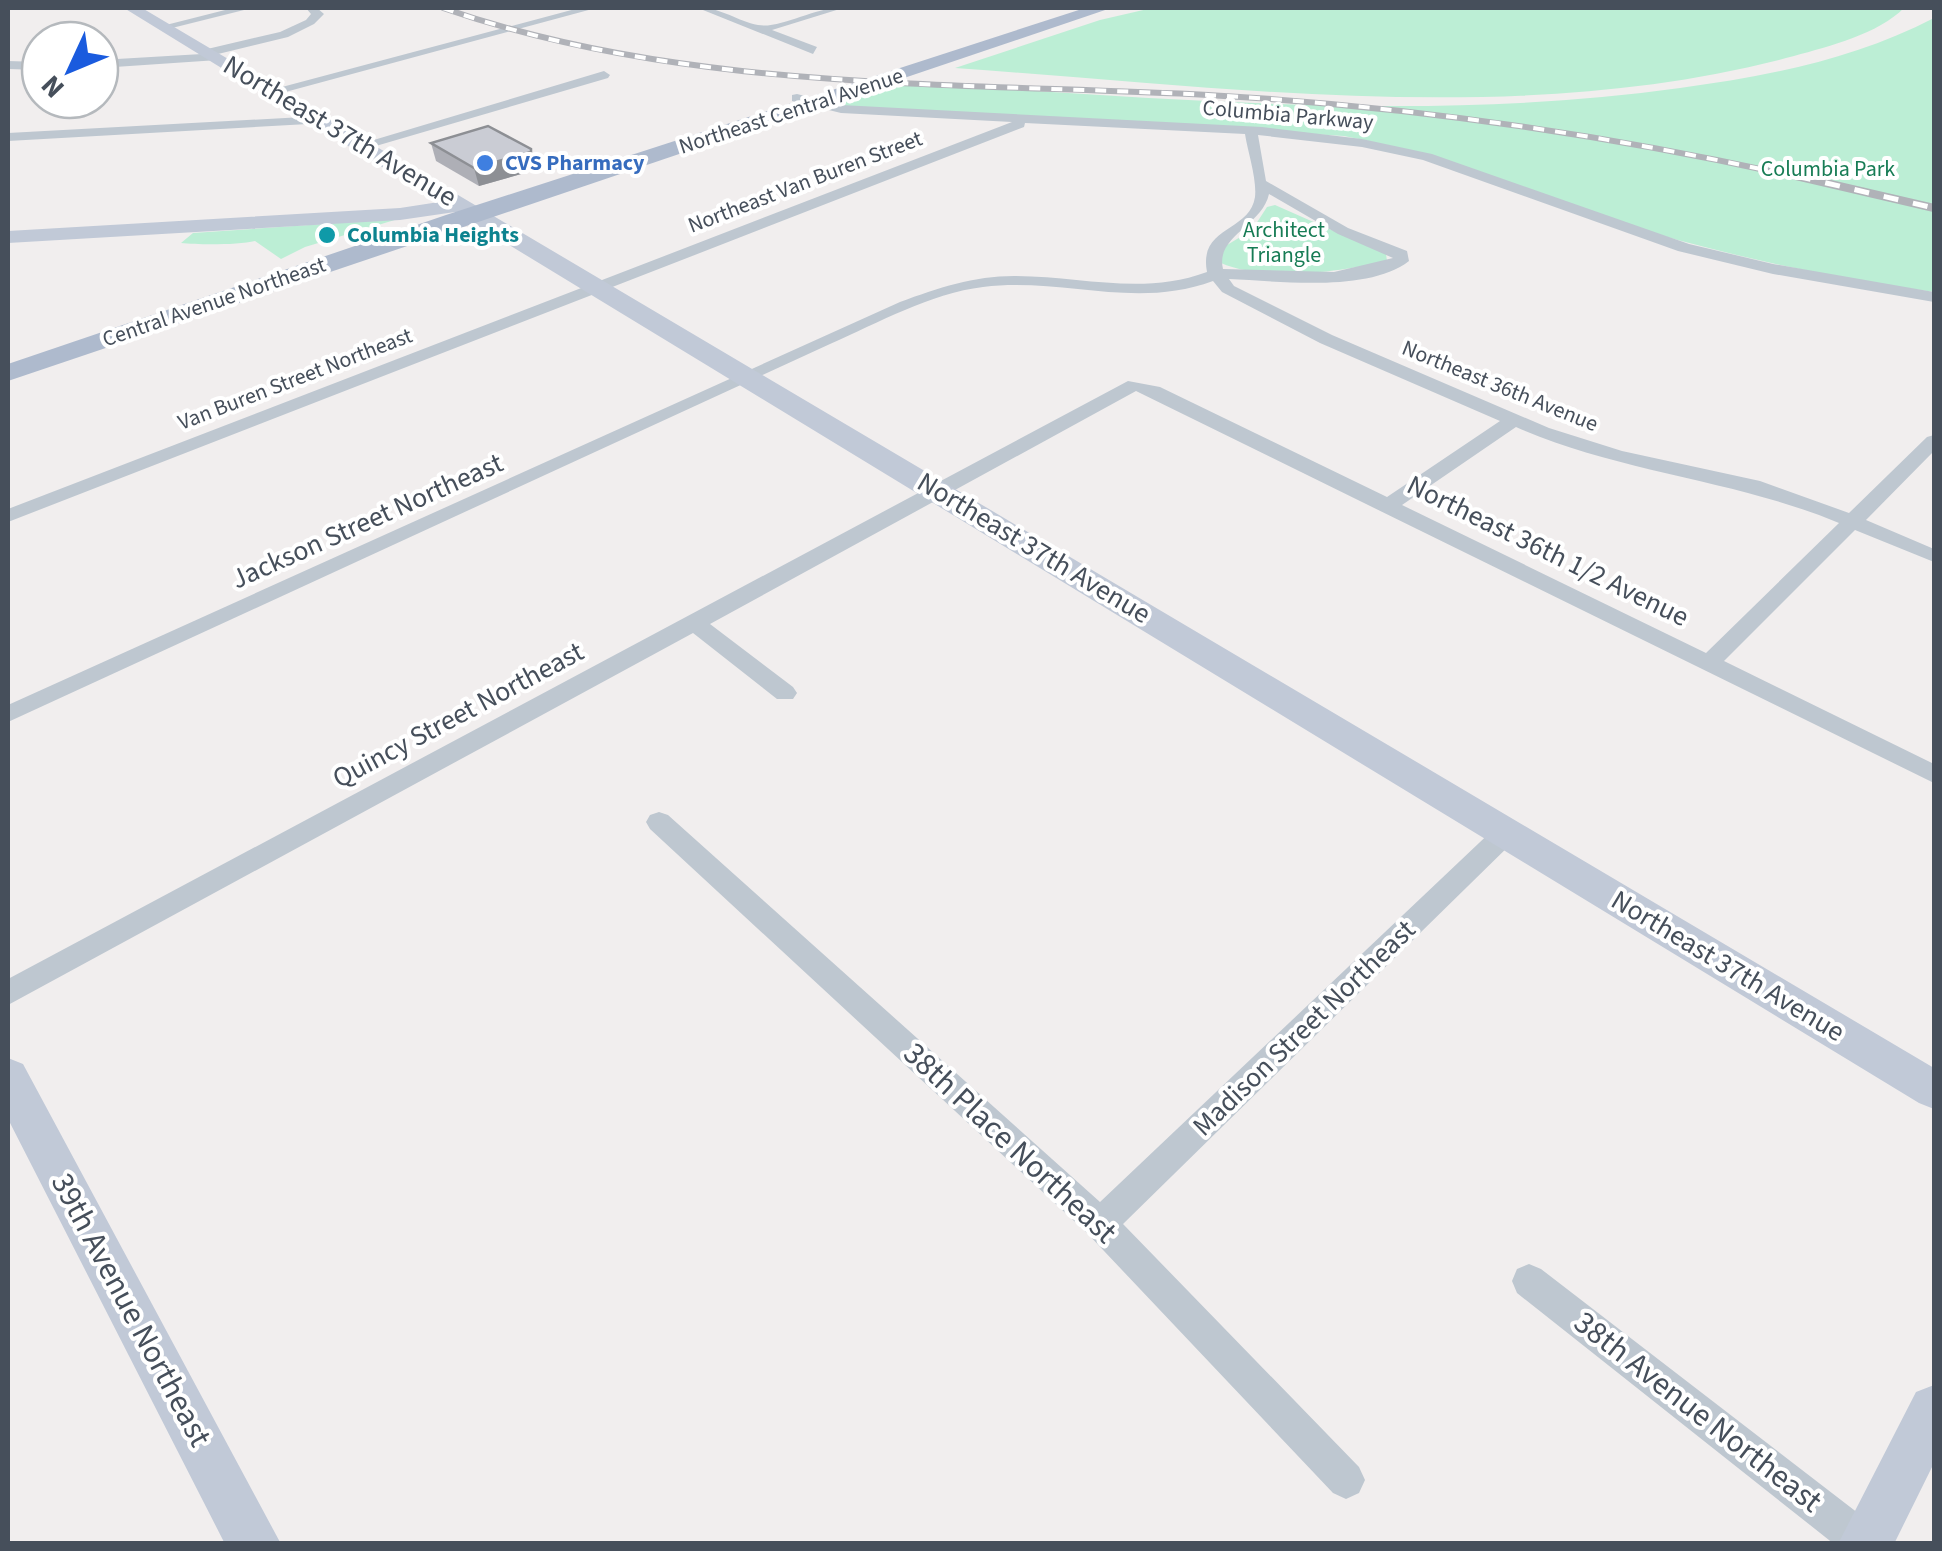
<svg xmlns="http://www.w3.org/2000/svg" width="1942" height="1551" viewBox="0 0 1942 1551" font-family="'Source Sans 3',sans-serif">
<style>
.green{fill:#bceed5}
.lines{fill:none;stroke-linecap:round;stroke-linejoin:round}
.street{fill:#bec7d0;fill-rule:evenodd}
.secondary{fill:#c1c9d7;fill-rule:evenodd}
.primary{fill:#aebacd;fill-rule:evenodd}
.rail-far1-casing{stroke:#b0b2b8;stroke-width:6}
.rail-casing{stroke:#b0b2b8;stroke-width:8}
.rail-far1{stroke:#fff;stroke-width:4;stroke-dasharray:11;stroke-linecap:butt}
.rail{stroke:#fff;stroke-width:5;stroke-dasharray:15;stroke-linecap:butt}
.wall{fill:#aeafb6}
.shaded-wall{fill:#8d8f94}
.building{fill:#caccd4;stroke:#8d8f94;stroke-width:2.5}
.shop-dot{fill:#3f7fe0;stroke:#fff;stroke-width:4}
.culture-dot{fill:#0f9aa8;stroke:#fff;stroke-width:4}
.labels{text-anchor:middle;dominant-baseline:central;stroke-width:8;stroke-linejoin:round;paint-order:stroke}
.far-street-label{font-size:22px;fill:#464f5b;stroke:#fff}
.far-shop-label{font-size:22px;font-weight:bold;fill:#366cbe;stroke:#fff;text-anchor:start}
.far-park-label{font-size:22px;fill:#177c55;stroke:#fff}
.far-culture-label{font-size:22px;font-weight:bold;fill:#0d838f;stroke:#fff;text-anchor:start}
.street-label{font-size:28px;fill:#464f5b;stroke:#fff}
.near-street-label{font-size:32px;fill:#464f5b;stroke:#fff}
</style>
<rect width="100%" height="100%" fill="#f1eeee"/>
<!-- green -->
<path class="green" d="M1152 8H1904C1878 34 1830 46 1794 56 1522 129 1231 87 955 68L1100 20Z
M1934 18V292C1825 277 1719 254 1613 221 1522 193 1438 153 1344 136L843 106 837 102 838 98 887 82C1151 96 1417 125 1680 88 1769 76 1855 59 1934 18Z
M1275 205 1386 254 1387 261C1342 272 1264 282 1221 263L1222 248 1252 230 1267 207Z
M398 219 305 247 281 259 255 241C239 245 199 245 181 243L193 233Z"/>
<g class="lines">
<!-- street -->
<path class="street" d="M233 8H252L164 30 158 27Z
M306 8H317L324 14 314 24 288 37 218 54V60L100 68V60L202 54 203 50 280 32 306 20 311 14Z
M579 8H596L278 94 267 91Z
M698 8C721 7 737 21 758 25 781 29 816 6 843 8L772 30 817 47 813 54Z
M8 61 40 62V70L8 69Z
M604 71 610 75 608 78 369 148 357 145Z
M797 94 841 105 1262 127 1362 139 1432 154 1689 244 1773 264 1934 292V302L1773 274 1678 251 1423 160 1362 147 1258 135 1266 181 1348 228 1407 251 1409 261C1368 293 1278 281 1229 279L1234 286 1332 335 1549 428 1622 451 1760 481 1849 513 1927 437 1934 435V451L1866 520 1934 549V562L1855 530 1724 661 1934 764V783L1136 391 710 624 793 687 797 693 793 699H777L693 633 8 1005V979L1128 381 1160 387 1387 497 1500 421 1320 343 1222 292 1213 281C1135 310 1062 277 983 287 931 293 878 323 830 344L8 722V705L900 302C938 288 974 276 1014 276 1081 276 1142 296 1207 272 1198 226 1250 232 1255 197 1257 179 1248 153 1245 134L1025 123 1024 127 8 522V509L1012 122 841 113 792 101V95ZM1269 194 1338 234 1393 258 1334 272 1223 269C1215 236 1262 226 1269 194ZM1516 427C1620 473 1734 479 1839 523L1706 653 1402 505Z
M321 116 328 120 326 123 8 141V133Z
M659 812 668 815 1100 1202 1498 825H1516L1520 832 1516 839 1123 1224 1359 1467 1365 1480 1359 1493 1346 1499 1333 1493 1087 1233 650 829 646 822 650 815Z
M1529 1264 1541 1269 1880 1530 1885 1544H1834L1517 1293 1512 1281 1517 1269Z"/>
<!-- secondary -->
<path class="secondary" d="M124 8H142L1934 1068V1109L1919 1103 455 212 400 220 8 243V231L400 208 439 202Z
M8 1058 23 1064 281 1544H225L8 1119Z
M1934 1385V1463L1894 1544H1838L1916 1392Z"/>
<!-- primary -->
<path class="primary" d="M1085 8H1111L8 381V364L446 215Z"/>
<defs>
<path id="rail-far1" d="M443 8C684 92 956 82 1208 95 1410 106 1610 135 1807 179"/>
<path id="rail" d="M1796 176 1934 208"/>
</defs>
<!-- rail-far1 casing -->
<use href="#rail-far1" class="rail-far1-casing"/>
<!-- rail casing -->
<use href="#rail" class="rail-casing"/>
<!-- rail-far1 -->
<use href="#rail-far1" class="rail-far1"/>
<!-- rail -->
<use href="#rail" class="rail"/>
</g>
<!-- wall -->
<path class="wall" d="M431 143 535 167V170L479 186 436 161Z"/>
<!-- shaded-wall -->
<path class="shaded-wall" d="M531 149 535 170 479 186 474 168Z"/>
<!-- building -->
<path class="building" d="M488 126 531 149V152L474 168 431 143Z"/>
<!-- markers -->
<circle class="shop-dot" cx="485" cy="163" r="10"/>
<circle class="culture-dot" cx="327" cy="235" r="10"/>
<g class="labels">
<!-- far-street labels -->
<g class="far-street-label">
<text transform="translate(791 111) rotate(-18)">Northeast Central Avenue</text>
<text transform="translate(1288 115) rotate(5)">Columbia Parkway</text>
<text transform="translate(805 182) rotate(-21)">Northeast Van Buren Street</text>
<text transform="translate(214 302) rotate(-19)">Central Avenue Northeast</text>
<text transform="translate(295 379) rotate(-21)">Van Buren Street Northeast</text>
<text transform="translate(1500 386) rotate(22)">Northeast 36th Avenue</text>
</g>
<!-- far-shop labels -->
<g class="far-shop-label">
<text x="505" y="163">CVS Pharmacy</text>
</g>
<!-- far-park labels -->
<g class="far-park-label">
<text x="1828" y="169">Columbia Park</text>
<text x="1284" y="230">Architect<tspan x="1284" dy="25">Triangle</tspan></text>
</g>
<!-- far-culture labels -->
<g class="far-culture-label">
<text x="347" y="235">Columbia Heights</text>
</g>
<!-- street labels -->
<g class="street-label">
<text transform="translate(340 131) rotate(31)">Northeast 37th Avenue</text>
<text transform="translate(367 521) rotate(-24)">Jackson Street Northeast</text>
<text transform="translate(1034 548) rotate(31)">Northeast 37th Avenue</text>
<text transform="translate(1548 551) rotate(26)">Northeast 36th 1/2 Avenue</text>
<text transform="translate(458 715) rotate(-28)">Quincy Street Northeast</text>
<text transform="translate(1728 966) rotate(31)">Northeast 37th Avenue</text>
<text transform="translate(1304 1028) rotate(-44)">Madison Street Northeast</text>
</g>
<!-- near-street labels -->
<g class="near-street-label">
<text transform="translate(1010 1143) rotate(43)">38th Place Northeast</text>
<text transform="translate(131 1310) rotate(62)">39th Avenue Northeast</text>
<text transform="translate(1698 1412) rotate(38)">38th Avenue Northeast</text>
</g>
</g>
<!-- border -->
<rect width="1942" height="1551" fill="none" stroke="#464f5b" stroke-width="20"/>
<!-- north arrow -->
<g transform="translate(70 70) rotate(226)"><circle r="48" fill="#ffffff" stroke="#b5b9bd" stroke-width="2.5"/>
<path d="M0-8L18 38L0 25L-18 38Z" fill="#1a5bde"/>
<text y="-15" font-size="28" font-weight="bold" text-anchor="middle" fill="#464f5b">N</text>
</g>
</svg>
